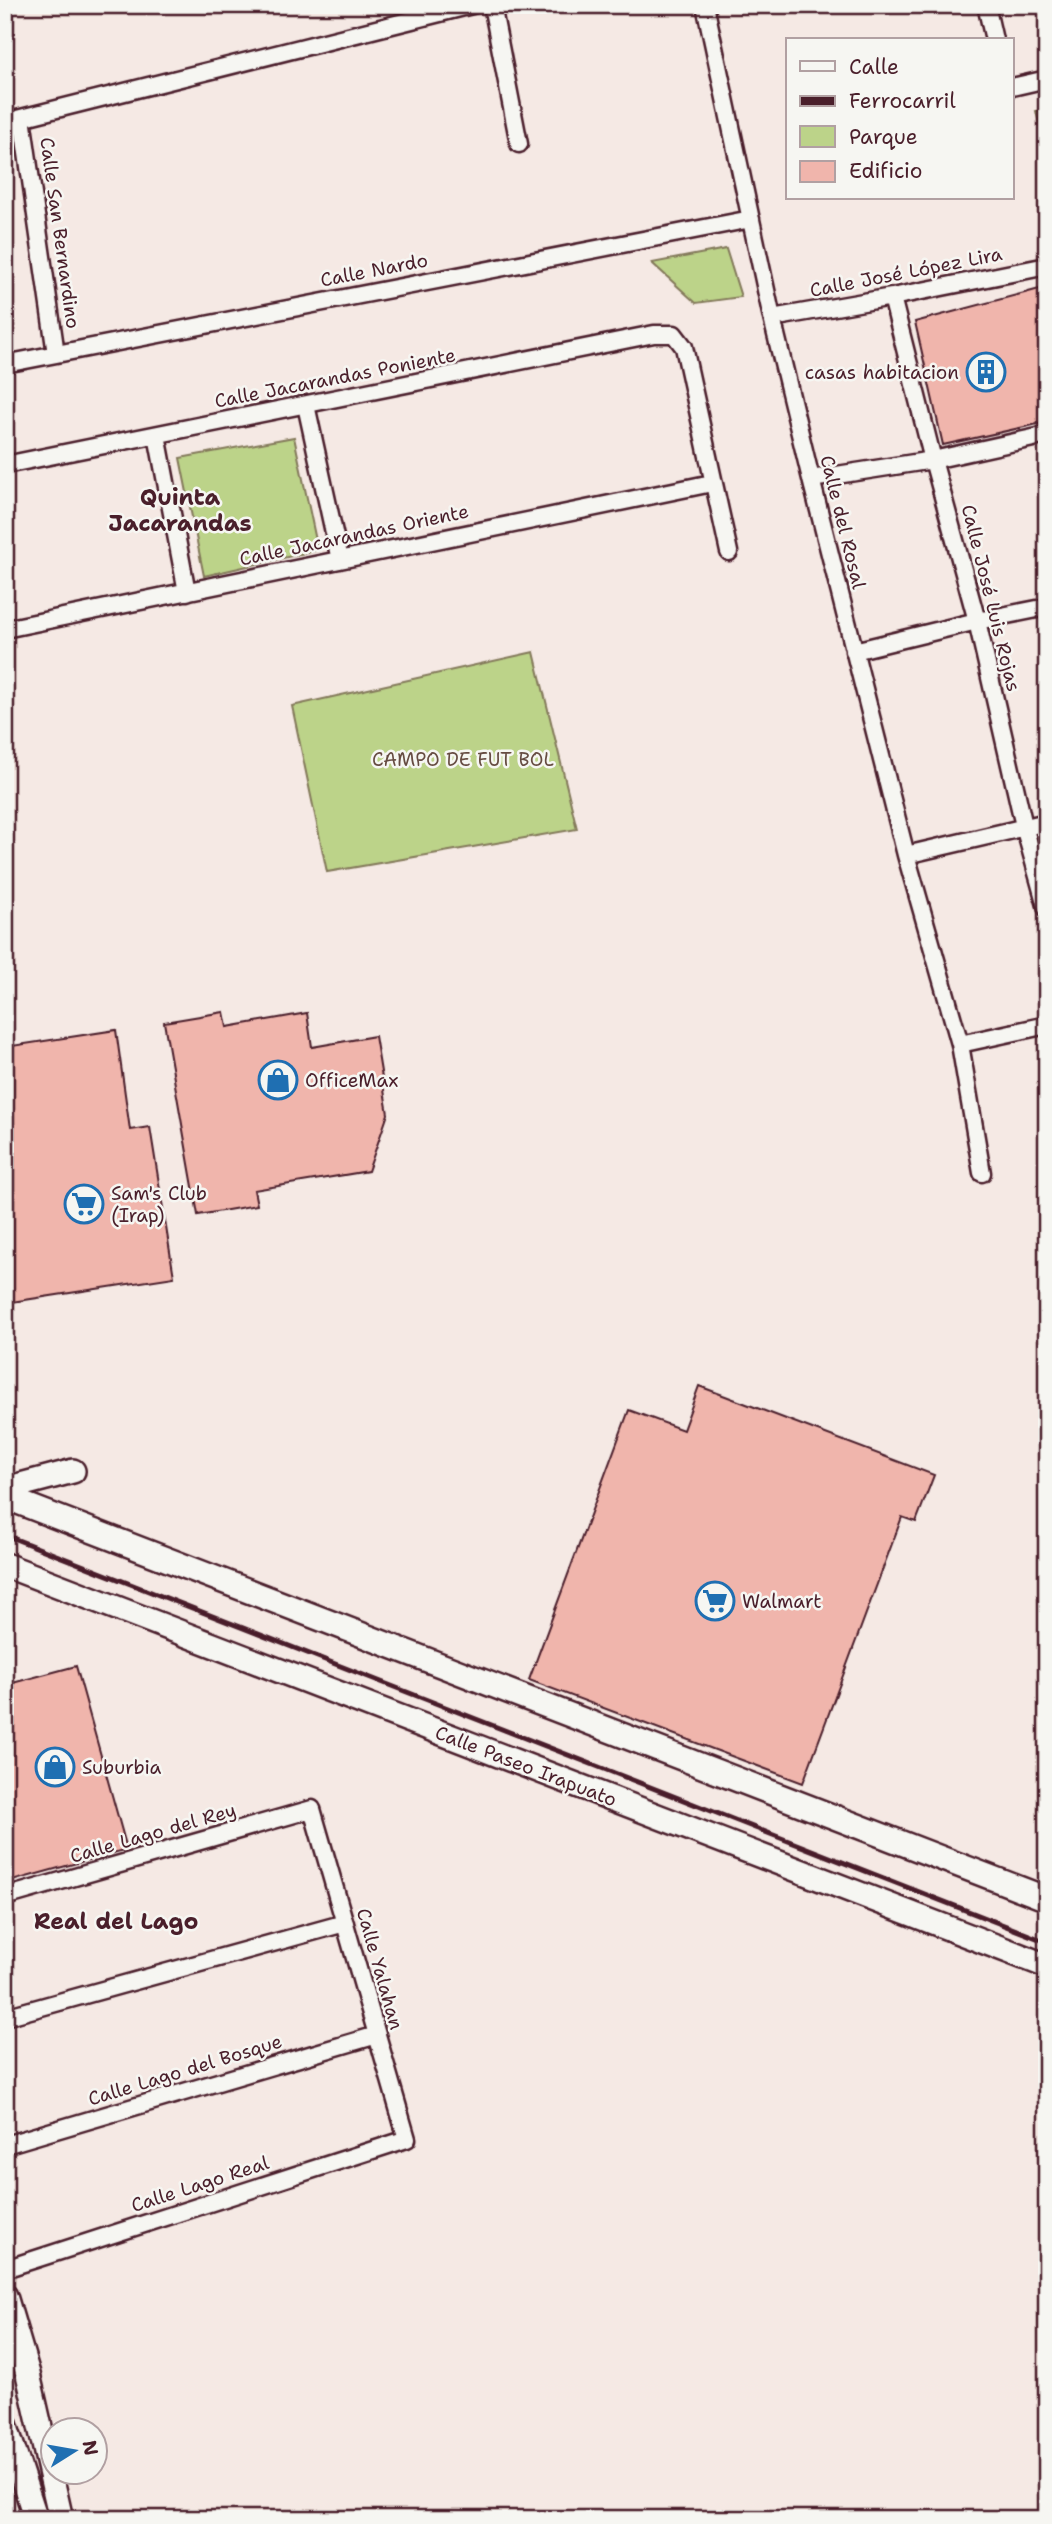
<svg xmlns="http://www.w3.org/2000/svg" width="1052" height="2524" viewBox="0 0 1052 2524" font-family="'Shantell Sans',sans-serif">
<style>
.green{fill:#bcd389;stroke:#83795a;stroke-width:2}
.building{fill:#f0b5ac;stroke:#4a1f2b;stroke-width:2}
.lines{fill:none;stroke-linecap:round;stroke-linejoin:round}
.minor-casing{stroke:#4a1f2b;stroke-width:21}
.secondary-casing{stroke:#4a1f2b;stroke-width:28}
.minor{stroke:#f6f6f2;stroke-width:16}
.secondary{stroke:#f6f6f2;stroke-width:23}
.rail{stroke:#4a1f2b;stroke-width:5}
.labels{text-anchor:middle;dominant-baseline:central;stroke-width:5;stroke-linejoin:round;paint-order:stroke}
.street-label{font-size:19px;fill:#4a1f2b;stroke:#f6f6f2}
.poi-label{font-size:19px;fill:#4a1f2b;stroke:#f6f6f2;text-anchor:start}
.park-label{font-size:19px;fill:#664c42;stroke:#f6f6f2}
.quarter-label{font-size:23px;font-weight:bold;fill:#4a1f2b;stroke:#f6f6f2}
</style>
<rect width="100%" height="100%" fill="#f5e9e4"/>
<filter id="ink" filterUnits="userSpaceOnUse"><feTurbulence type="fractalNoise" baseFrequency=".0143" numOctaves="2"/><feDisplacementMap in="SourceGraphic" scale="14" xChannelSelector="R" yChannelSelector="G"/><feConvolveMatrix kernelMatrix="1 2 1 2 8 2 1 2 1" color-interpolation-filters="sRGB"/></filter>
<g filter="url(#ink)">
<!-- green -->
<path class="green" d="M1047 109V156L1036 111Z
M726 249 741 297 696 303 652 263Z
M294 437 318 550 204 576 180 458Z
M534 652 577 829 327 872 292 706Z"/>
<!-- building -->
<path class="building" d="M1047 287V422L943 445 915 322Z
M224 1012 227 1027 307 1013 312 1047 375 1036 388 1114 368 1171 254 1190 257 1205 198 1215 164 1022Z
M116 1030 130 1130 150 1127 174 1277 5 1303V1047Z
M699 1386 934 1475 916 1522 902 1517 803 1783 529 1680 629 1410 683 1430Z
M76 1666 127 1849 5 1883V1685Z"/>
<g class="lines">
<defs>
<path id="minor" d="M492 5 519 144
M705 5 772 318 811 479 906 855 960 1044 982 1173
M986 5 994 40
M1012 87 1047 79
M22 118 56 354
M5 122 472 5
M892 297 933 460 977 621 1024 826 1047 909
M772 318 892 297 1047 266
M5 364 751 219
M306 405 340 560
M157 435 187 592
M5 465 654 334H674L684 347 729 552
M811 479 933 460 1047 435
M5 629 712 483
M854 651 977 621 1047 607
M906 855 1047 822
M960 1044 1047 1025
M5 1897 312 1809 407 2139 5 2269
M5 2017 345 1923
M5 2145 377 2035"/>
<path id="secondary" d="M5 1489 73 1471
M5 1497 1047 1899
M5 1565 1047 1966
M5 2296 28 2374 61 2519
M5 2424 36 2519"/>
</defs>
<!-- minor casing -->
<use href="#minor" class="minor-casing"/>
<!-- secondary casing -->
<use href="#secondary" class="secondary-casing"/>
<!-- minor -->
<use href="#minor" class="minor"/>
<!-- secondary -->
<use href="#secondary" class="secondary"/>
<!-- rail -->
<path class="rail" d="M5 1535 1047 1942"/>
</g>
</g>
<!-- icons -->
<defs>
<symbol id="building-ring" viewBox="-11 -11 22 22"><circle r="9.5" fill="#f6f6f2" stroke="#1f6fb2" stroke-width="1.5"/><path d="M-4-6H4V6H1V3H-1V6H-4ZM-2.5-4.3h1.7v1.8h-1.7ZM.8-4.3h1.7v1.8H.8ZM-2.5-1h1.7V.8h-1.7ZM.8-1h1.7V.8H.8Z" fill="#1f6fb2"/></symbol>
<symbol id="shop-ring" viewBox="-11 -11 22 22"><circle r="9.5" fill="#f6f6f2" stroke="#1f6fb2" stroke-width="1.5"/><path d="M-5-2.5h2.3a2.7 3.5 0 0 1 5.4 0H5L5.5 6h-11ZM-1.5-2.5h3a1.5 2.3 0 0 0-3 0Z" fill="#1f6fb2"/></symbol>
<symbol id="supermarket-ring" viewBox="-11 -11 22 22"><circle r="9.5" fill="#f6f6f2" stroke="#1f6fb2" stroke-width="1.5"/><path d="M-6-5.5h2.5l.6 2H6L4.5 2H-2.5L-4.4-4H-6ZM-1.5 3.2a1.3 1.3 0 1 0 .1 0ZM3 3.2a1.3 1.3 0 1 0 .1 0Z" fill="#1f6fb2"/></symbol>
</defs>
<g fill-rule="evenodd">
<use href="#building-ring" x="964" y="350" width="44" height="44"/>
<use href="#shop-ring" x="256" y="1058" width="44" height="44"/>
<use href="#supermarket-ring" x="62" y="1182" width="44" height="44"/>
<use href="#supermarket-ring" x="693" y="1579" width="44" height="44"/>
<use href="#shop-ring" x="33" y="1745" width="44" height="44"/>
</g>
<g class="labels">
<!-- street labels -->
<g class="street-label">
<text transform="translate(60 233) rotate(82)">Calle San Bernardino</text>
<text transform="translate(374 270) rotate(-11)">Calle Nardo</text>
<text transform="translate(906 272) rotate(-11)">Calle José López Lira</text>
<text transform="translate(335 378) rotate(-11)">Calle Jacarandas Poniente</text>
<text transform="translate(843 522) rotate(76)">Calle del Rosal</text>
<text transform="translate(354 535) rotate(-12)">Calle Jacarandas Oriente</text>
<text transform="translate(991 598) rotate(76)">Calle José Luis Rojas</text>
<text transform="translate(526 1766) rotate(21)">Calle Paseo Irapuato</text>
<text transform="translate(153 1833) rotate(-16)">Calle Lago del Rey</text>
<text transform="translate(380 1969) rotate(74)">Calle Yalahan</text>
<text transform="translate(185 2070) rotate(-17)">Calle Lago del Bosque</text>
<text transform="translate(200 2184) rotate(-18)">Calle Lago Real</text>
</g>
<!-- poi labels -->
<g class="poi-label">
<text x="959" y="372" text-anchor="end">casas habitacion</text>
<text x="305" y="1080">OfficeMax</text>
<text x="111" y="1193">Sam's Club<tspan x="111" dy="22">(Irap)</tspan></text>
<text x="742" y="1601">Walmart</text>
<text x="82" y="1767">Suburbia</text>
</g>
<!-- park labels -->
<g class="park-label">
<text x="463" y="759">CAMPO DE FUT BOL</text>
</g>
<!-- quarter labels -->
<g class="quarter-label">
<text x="180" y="497">Quinta<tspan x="180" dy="26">Jacarandas</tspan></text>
<text x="116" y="1921">Real del Lago</text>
</g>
</g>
<!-- margin -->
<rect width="1052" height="2524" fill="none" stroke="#f6f6f2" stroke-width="28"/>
<rect x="14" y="14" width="1024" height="2496" fill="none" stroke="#4a1f2b" stroke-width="2.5" filter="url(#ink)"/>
<!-- legend -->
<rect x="786" y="38" width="228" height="161" fill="#f6f6f2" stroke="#b1a0a2" stroke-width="2"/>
<rect x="800" y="61" width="35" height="10" fill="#f6f6f2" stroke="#b1a0a2" stroke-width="2"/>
<text x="849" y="74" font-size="21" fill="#4a1f2b">Calle</text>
<rect x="800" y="96" width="35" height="10" fill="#4a1f2b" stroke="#b1a0a2" stroke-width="2"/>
<text x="849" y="108" font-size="21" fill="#4a1f2b">Ferrocarril</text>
<rect x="800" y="126" width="35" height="21" fill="#bcd389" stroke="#b1a0a2" stroke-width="2"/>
<text x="849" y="144" font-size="21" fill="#4a1f2b">Parque</text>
<rect x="800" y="161" width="35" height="21" fill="#f0b5ac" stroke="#b1a0a2" stroke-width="2"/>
<text x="849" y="178" font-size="21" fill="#4a1f2b">Edificio</text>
<!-- north arrow -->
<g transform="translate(74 2451) rotate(79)"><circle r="33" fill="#f6f6f2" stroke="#b1a0a2" stroke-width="2"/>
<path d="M0-5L12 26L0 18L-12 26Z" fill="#1f6fb2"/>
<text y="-10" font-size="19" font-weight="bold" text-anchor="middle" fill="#4a1f2b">N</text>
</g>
</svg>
